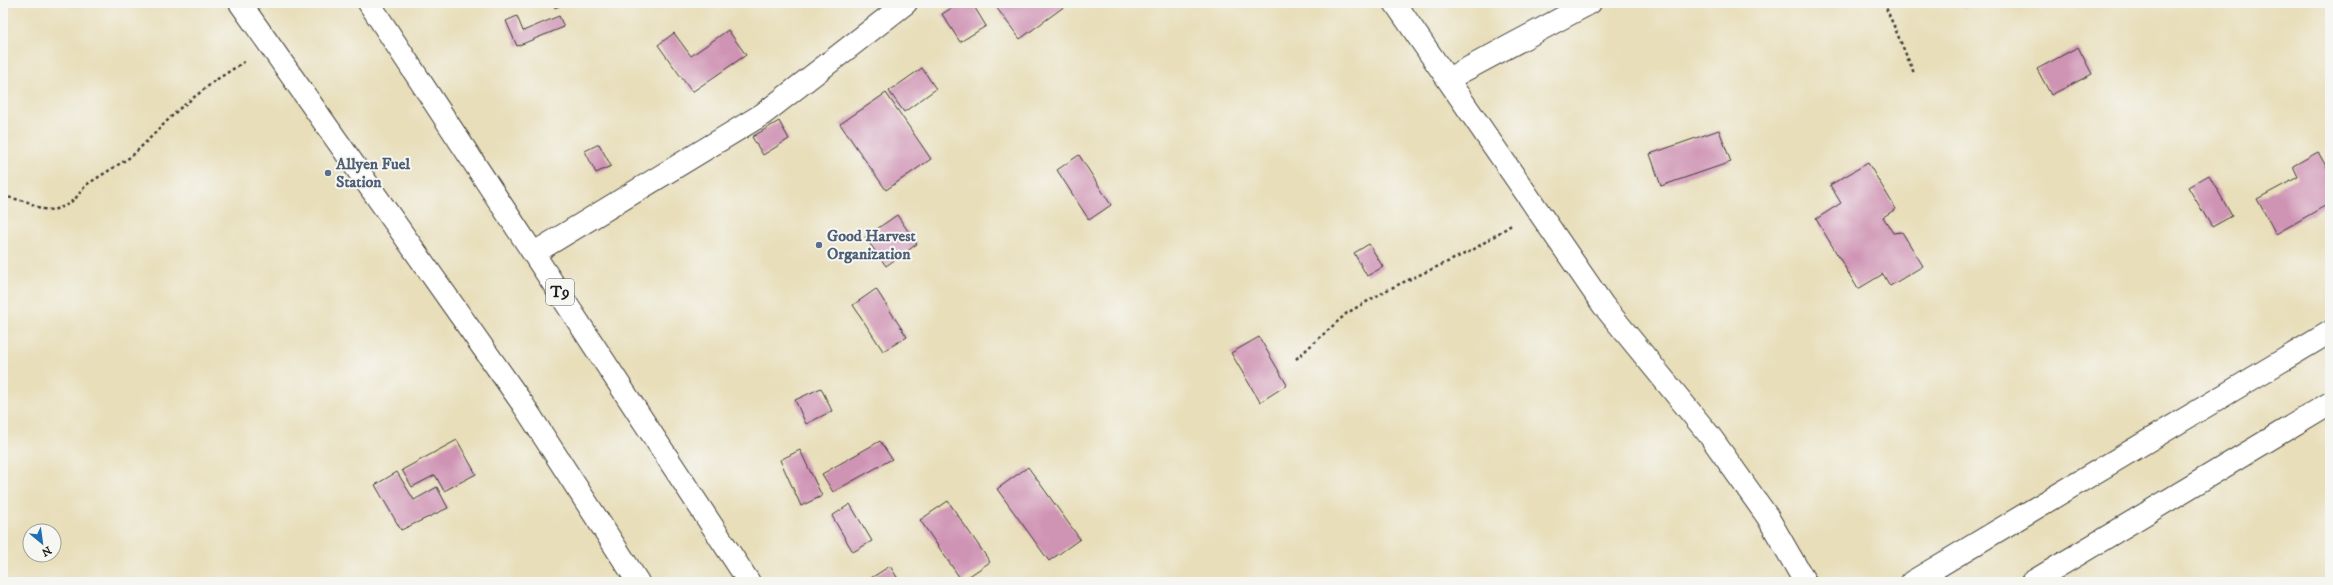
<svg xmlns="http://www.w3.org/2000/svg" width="2333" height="585" viewBox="0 0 2333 585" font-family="'IM FELL DW Pica',serif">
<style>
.building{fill:#cf93b4}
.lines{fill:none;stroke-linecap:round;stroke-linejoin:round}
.minor-casing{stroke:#3b3934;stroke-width:24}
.highway-casing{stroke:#3b3934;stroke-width:24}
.path{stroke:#3b3934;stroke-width:2.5;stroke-dasharray:3 3;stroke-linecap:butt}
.minor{stroke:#fff;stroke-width:22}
.highway{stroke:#fff;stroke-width:22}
.service-dot{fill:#5c6f8a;stroke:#f6f6f2;stroke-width:1.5}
.labels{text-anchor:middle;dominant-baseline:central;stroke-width:4;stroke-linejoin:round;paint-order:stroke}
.shield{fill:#f6f6f2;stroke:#5d5d5c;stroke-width:1}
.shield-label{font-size:15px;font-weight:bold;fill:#1c1c1c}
.service-label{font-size:16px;font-weight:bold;fill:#4e5e75;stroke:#f6f6f2;text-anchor:start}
</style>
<rect width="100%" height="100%" fill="#f6f6f2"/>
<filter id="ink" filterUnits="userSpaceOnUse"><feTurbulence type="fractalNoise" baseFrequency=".025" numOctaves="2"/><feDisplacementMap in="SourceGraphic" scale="8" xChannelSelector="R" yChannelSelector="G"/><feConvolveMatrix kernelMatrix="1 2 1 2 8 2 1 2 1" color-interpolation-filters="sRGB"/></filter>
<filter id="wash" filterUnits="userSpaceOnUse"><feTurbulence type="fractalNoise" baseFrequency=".012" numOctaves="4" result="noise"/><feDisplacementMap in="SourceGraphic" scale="16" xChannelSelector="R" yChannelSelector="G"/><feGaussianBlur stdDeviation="0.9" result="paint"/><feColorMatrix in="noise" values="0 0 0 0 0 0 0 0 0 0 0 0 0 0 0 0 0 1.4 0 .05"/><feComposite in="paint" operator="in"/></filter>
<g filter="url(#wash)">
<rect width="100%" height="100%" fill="#e8deba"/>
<g id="blocks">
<!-- building -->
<path class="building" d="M553 3H566L555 8Z
M960 3H972L986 26 960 42 942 14Z
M993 3H1069L1020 39Z
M1963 3H1974L1965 8Z
M517 16 523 31 559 16 564 27 517 46 506 21Z
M728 30 746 55 692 92 658 45 674 33 691 56Z
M2078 47 2092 74 2051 95 2037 69Z
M922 68 936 89 904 112 889 91Z
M886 93 931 159 886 190 840 124Z
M779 121 789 139 763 155 752 137Z
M1719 130 1731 162 1661 186 1650 154Z
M599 144 611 166 596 173 585 151Z
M2318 152 2330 173V203L2276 234 2257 199 2298 177 2293 166Z
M1079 155 1111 205 1089 220 1057 170Z
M1868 163 1896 209 1883 217 1893 233 1902 232 1923 266 1890 286 1883 274 1858 289 1816 219 1841 203 1830 185Z
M2209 175 2232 216 2212 227 2188 187Z
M897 215 917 244 886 266 865 237Z
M1369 244 1383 267 1367 276 1354 253Z
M876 289 907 337 883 351 853 305Z
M1259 337 1287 385 1260 402 1231 353Z
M821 388 832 411 806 424 795 400Z
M457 440 476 474 444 491 435 475 412 487 402 470Z
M880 441 892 459 833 492 822 474Z
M800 450 822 496 801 506 780 460Z
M1028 467 1080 539 1049 561 997 489Z
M397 472 414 500 437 487 448 508 401 530 375 485Z
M948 501 990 562 962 581 920 520Z
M850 504 872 541 853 552 832 516Z
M890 566 900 582H874L871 578Z"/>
</g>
</g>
<g filter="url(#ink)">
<use href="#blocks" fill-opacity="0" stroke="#3b3934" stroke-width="1"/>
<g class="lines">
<defs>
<path id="minor" d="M240 3 522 403 638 582
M1395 3 1603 305 1710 436 1767 516 1805 582
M1448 79 1590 3
M534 253 763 114 906 3
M1912 582 2330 332
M2032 582 2330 403"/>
<path id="highway" d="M369 3 749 582"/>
</defs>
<!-- minor casing -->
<use href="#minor" class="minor-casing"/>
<!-- highway casing -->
<use href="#highway" class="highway-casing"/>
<!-- path -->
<path class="path" d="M1884 3 1914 73
M3 196 28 202 42 209 53 210 65 206 75 199 86 185 132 156 179 109 216 80 247 60
M1296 359 1347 313 1389 289 1471 251 1513 224"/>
<!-- minor -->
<use href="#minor" class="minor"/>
<!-- highway -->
<use href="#highway" class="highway"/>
</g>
</g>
<!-- markers -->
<g class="service-dot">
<circle cx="328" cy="173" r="4"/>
<circle cx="819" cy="245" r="4"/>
</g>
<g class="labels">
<!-- shield labels -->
<rect class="shield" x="546" y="279" width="28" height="26" rx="3"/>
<g class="shield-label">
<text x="560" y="292">T9</text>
</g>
<!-- service labels -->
<g class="service-label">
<text x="336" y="164">Allyen Fuel<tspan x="336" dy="18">Station</tspan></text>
<text x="827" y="236">Good Harvest<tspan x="827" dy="18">Organization</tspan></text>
</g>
</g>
<!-- margin -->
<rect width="2333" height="585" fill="none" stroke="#f6f6f2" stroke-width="16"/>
<!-- north arrow -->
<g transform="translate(42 543) rotate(151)"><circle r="19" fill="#f6f6f2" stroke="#9f9f9c"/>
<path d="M0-3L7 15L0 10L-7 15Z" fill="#1f6fb2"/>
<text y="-6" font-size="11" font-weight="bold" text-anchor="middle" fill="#1c1c1c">N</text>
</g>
</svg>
